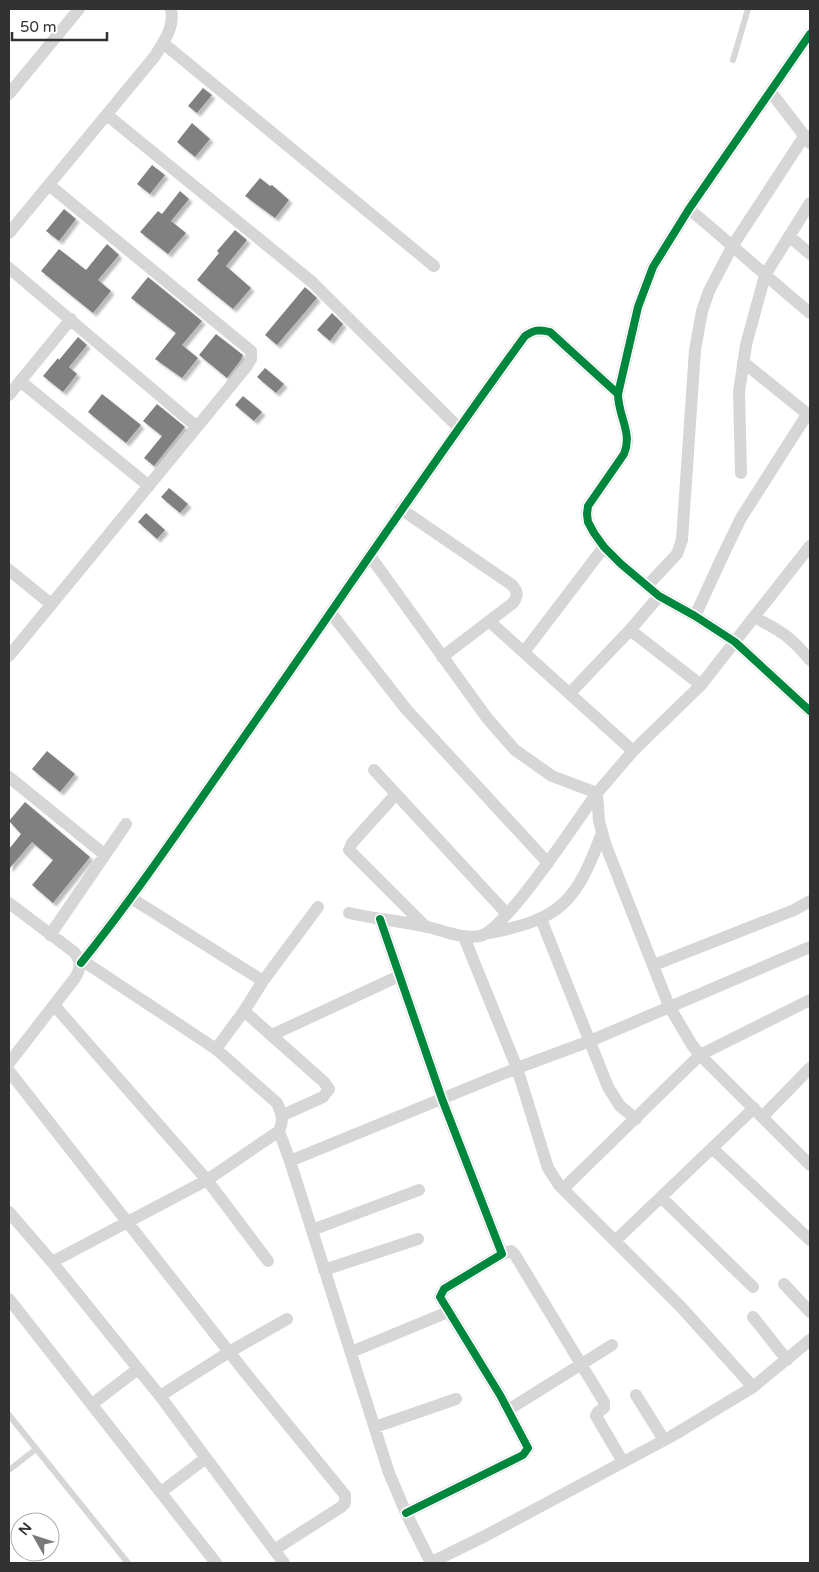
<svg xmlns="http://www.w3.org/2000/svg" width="819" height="1572" viewBox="0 0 819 1572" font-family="'Varela Round',sans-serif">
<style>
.building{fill:#808080;filter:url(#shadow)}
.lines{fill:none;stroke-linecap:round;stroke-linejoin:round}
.lane{stroke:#d6d6d6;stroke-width:6}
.street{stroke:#d6d6d6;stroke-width:12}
.cycleway-casing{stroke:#fff;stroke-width:11}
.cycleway{stroke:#00873e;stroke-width:8}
</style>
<defs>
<filter id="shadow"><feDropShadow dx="3.5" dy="3.5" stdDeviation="1" flood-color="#0004"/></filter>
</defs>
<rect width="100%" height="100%" fill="#fff"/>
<!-- building -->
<path class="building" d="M203 88 212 95 197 113 188 106Z
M192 123 210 139 195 157 177 142Z
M152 165 165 175 150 194 137 184Z
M260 178 270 186 272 185 289 200 275 218 245 196Z
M180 191 189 199 171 221 186 233 168 254 140 232 158 211 162 214Z
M64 209 76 219 59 241 46 231Z
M235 230 247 240 226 266 251 288 233 309 197 280 219 253 217 251Z
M107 244 119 255 98 280 111 291 93 313 41 271 59 249 86 270Z
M148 277 202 321 182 345 198 358 182 378 155 359 176 333 131 298Z
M305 287 317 298 277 345 265 335Z
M332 313 343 324 330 341 317 330Z
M216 334 243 355 240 361 227 378 199 355Z
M78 337 87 345 69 367 77 374 63 392 43 376 58 358 59 360Z
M265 368 284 384 276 393 257 377Z
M102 394 141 425 126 443 88 412Z
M243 396 262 412 254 421 235 405Z
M157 404 185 427 154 466 144 458 162 436 143 421Z
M169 488 188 504 180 513 161 497Z
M146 513 165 530 157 539 138 522Z
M47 751 75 774 60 792 32 769Z
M25 802 90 857 53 903 32 885 53 860 32 842 9 869V849L21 834 9 821Z"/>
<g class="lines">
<!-- lane -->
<path class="lane" d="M733 60 748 9
M9 1415 128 1563
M9 1470 36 1449"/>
<!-- street -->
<path class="street" d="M810 34 689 209 653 267 638 307 618 394C618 416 633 433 624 454L588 506 587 514 588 522 594 533 604 547 621 564 659 596 695 616 735 642 810 711
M163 43 434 266
M770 91 810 143
M9 94 79 9
M107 115 312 282 458 427
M689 209C730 243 769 279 810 313
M9 233 155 56C164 41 175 27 171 9
M789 236 810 254
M9 268 197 427
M743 362 810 416
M20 381 149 486
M9 395 71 319
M741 473 739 392 746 345 765 275 810 203
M401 509 512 585C518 592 518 596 513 603L442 657
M9 570 51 604
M647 586 677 554 682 540 695 350 702 311 709 291 733 245 805 135
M331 613 406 709 548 863
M695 616 724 553 741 518 808 413
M754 617 810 546
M489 621 633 751
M630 630 701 685
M524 652 604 547
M9 656 247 366 251 359V351L245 346 49 185
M810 660C790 636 781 631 754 617L701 685 633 751 597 793 599 821 606 846 669 1006 692 1045 700 1055 810 1165
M570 693 630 630 659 596
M374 770 507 914
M9 777 105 855
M396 794 352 843 349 850 426 927
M131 898 263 981
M9 903 74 952C82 962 81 968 75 978L9 1063
M349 913C375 919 402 921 428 927 445 931 462 939 480 936 506 930 577 820 597 793L552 776 515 750 487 718 370 556
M380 919 442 1099 502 1254 444 1289 440 1297 500 1395 528 1448 523 1455 406 1513
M541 919 608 1087 620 1106 636 1119
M489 933C563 919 576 901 602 833
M50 935 126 824
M464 937 517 1068 548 1168 559 1185 681 1307 753 1387
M81 963C133 898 180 829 228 760 327 619 423 476 525 336 534 330 539 329 550 332L618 394
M654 965 794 910 810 901
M54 1005 207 1180 268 1261
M244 1011 324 1082 329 1089 323 1097 283 1115
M272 1035 399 976
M216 1049 244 1011 263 981 318 907
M9 1071 244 1371 345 1495V1503L341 1507 274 1550
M763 1116 810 1068
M279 1131 290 1161 389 1473 406 1513 431 1563
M712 1148 810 1240
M290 1161 517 1068 590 1041 810 947
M563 1189 700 1055 810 1000
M661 1197 753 1287
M9 1212 52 1262 160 1396 284 1563
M312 1230 419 1190
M615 1241 754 1108
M502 1254 511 1251 515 1255 604 1402V1408L598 1412 596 1416 623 1462
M52 1262 207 1180 279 1131C284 1120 282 1114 277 1103L216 1049 83 961
M324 1270 418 1239
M784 1284 810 1312
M9 1299 216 1563
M753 1317 787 1360
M351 1352 448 1312
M636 1395 664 1440
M160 1396 229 1352 287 1319
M92 1404 138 1369
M508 1410 612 1345
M375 1427 456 1399
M161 1492 206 1458
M430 1563 485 1536 672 1436 753 1387 810 1340"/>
<defs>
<path id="cycleway" d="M810 34 689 209 653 267 638 307 618 394C618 416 633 433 624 454L588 506 587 514 588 522 594 533 604 547 621 564 659 596 695 616 735 642 810 711
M380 919 442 1099 502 1254 444 1289 440 1297 500 1395 528 1448 523 1455 406 1513
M81 963C133 898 180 829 228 760 327 619 423 476 525 336 534 330 539 329 550 332L618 394"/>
</defs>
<!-- cycleway casing -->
<use href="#cycleway" class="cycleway-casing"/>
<!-- cycleway -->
<use href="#cycleway" class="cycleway"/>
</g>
<!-- border -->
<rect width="819" height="1572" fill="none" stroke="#323232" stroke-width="20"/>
<!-- north arrow -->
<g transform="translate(35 1537) rotate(309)"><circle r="24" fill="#ffffff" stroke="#adadad"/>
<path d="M0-4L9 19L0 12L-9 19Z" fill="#7a7a7a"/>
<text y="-8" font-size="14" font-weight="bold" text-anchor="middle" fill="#323232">N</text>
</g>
<!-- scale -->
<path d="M12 32v8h95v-8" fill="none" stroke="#323232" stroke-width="2.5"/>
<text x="20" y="32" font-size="15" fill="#323232" stroke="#ffffff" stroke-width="4" paint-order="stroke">50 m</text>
</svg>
